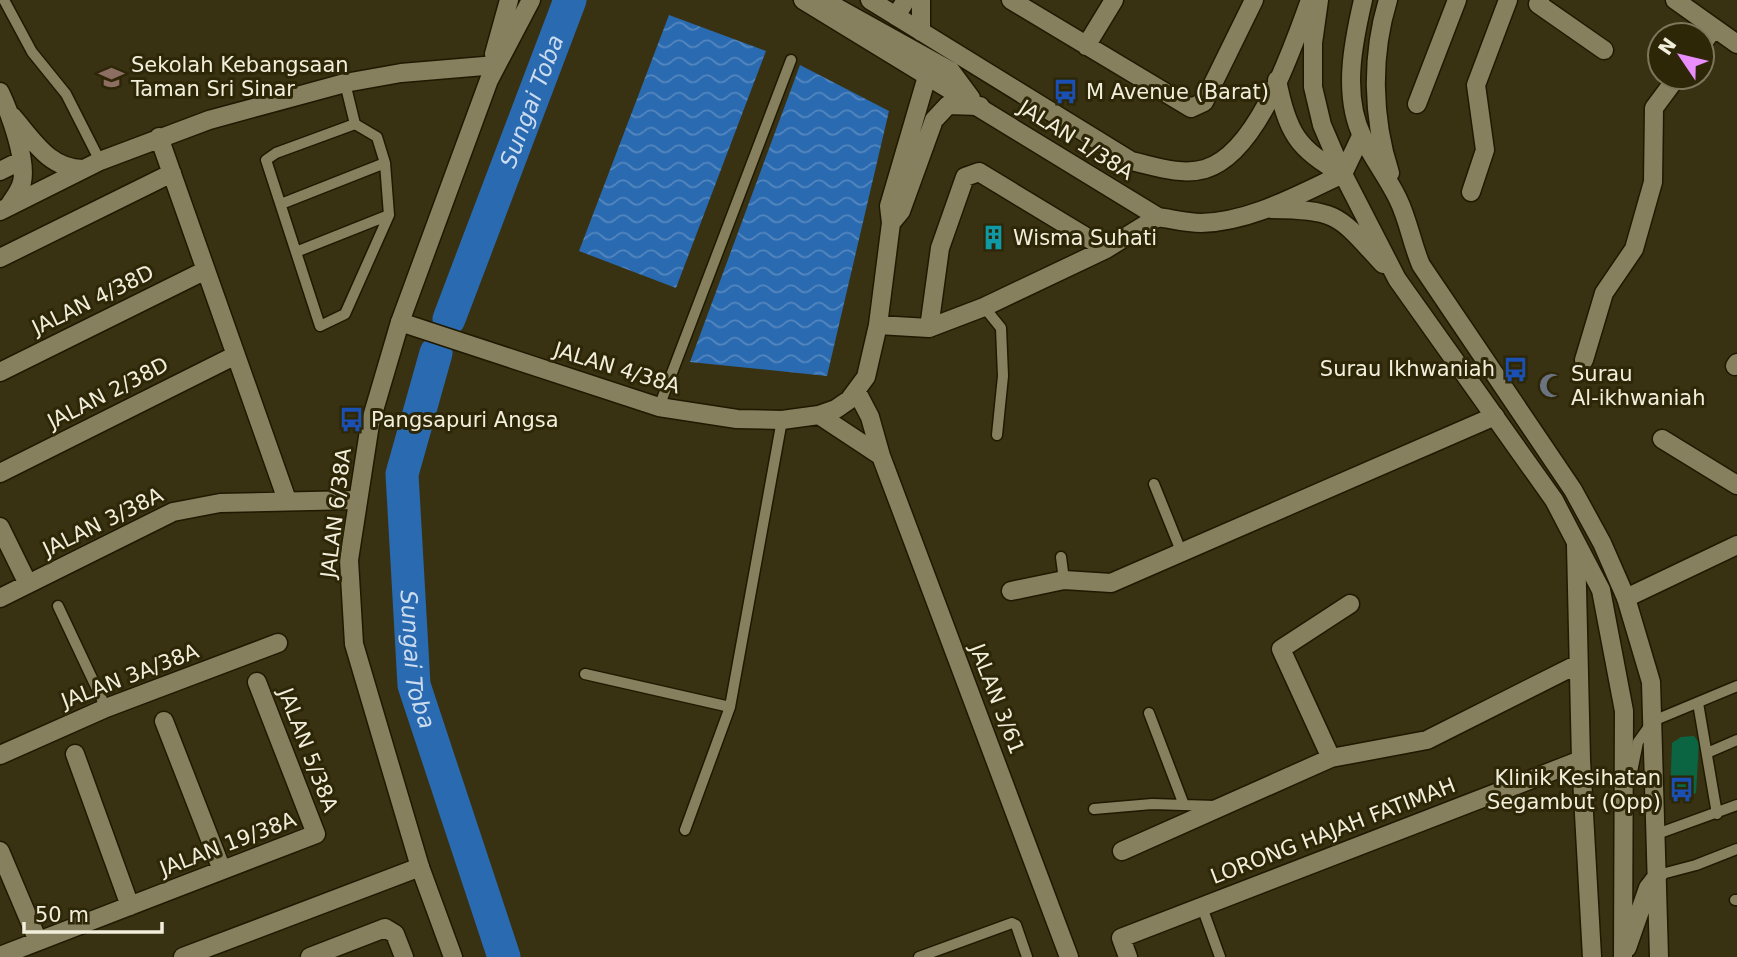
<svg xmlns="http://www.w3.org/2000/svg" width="1737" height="957" viewBox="0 0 1737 957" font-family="'DejaVu Sans',sans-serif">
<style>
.green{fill:#0b6543}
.water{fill:url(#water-waves)}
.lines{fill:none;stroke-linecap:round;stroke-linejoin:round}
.river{stroke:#2a6ab1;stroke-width:33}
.lane-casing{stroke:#1f1900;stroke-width:13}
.street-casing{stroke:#1f1900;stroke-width:21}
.secondary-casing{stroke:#1f1900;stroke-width:21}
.lane{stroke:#87805f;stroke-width:10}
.street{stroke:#87805f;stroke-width:18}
.secondary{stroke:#87805f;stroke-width:18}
.labels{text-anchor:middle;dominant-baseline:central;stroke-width:6;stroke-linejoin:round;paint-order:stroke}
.poi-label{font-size:21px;fill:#f1eedc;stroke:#2e2707;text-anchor:start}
.street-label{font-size:21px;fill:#f1eedc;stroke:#2e2707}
.water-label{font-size:23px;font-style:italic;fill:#ccdcef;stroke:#2e2707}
</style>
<defs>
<pattern id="water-waves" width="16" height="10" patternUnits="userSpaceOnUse" patternTransform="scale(1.75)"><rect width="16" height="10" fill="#2a6ab1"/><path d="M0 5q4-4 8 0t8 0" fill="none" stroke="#5487be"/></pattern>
</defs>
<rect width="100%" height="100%" fill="#383212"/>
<!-- green -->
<path class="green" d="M1694 736 1699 743 1696 793 1677 801 1670 797 1672 743 1681 737Z"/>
<!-- water -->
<path class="water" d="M669 15 766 51 676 288 579 251Z
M800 65 889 111 827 376 690 362Z"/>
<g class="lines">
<!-- river -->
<g class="river">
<path id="s1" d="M449 319 570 0"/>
<path id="s2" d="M436 353 402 474 414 685 504 957"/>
</g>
<defs>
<path id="lane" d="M4 0 32 52 66 94 100 161
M345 83 355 124 276 153 266 160 320 326 345 314 389 215 385 163 377 137 355 124
M281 204 385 163
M296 252 389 215
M984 307 1001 328 1003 376 997 435
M659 407 791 60
M1154 484 1181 551
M1061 557 1064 580
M58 606 106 708
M585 674 730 707
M1698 703 1717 814
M1149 713 1184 805
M1707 753 1737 740
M1630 782 1638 742 1653 721 1737 686
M1094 809 1152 804 1215 806
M685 830 730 707 782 420
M1657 834 1737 805
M1658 875 1696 865 1737 849
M1735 900H1737
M1202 907 1220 957
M919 957 1012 923 1016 925 1027 957"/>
<path id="street" d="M1011 0 1191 108 1204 102 1254 0
M1540 0 1538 4 1604 50
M1675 0 1737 44
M896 16 906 0
M1702 44 1714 28
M1086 46 1114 0
M0 92C10 113 27 160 22 182 20 191 13 199 9 206
M1417 104 1457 0
M12 116C33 140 49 169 83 169
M159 137 287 500
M0 171 20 161
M1471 192 1485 150 1476 85 1508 0
M0 211 100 161 209 120 345 83 401 73 496 65
M891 223 901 211 934 120 948 105 980 106
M0 258 172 173
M400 322 659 407 737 419 782 420 819 415 836 409 849 400 866 377 878 325 891 223 889 206 928 73
M878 325 929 328 984 307 1106 249 1158 217
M929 328 940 248 965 177 979 172 1106 249
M1584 360 1604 293 1634 249 1653 182 1654 108 1677 77
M1735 366 1737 363
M0 372 206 270
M857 392 870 417 881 456 1069 957
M819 415 881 456
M1662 439 1737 485
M0 473 236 355
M0 527 28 584
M1576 545 1581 760 1592 957
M1011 591 1064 580 1111 583 1495 416
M0 598 173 512 220 503 356 500
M1626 598 1737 545
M164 721 222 870
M75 754 130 906
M0 755 106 708 278 643
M1331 758 1281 649 1350 604
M0 851 38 941
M1122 851 1331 758 1427 740 1578 664
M0 956 316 834 257 682
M183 957 420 867
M310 957 385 928 395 934 404 957
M1128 957 1121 938 1581 760"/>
<path id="secondary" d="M803 0 1158 217C1172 219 1187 223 1201 223 1251 222 1299 194 1343 174
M870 0 1131 161C1154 166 1181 176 1205 169 1258 153 1292 49 1310 0
M921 0V32
M1319 0 1313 43V87L1322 125 1343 174 1397 279 1554 500 1601 590 1624 711 1623 957
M1363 0C1353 43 1342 96 1363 138 1373 159 1388 178 1398 199 1408 219 1412 244 1421 265L1573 490 1602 543 1626 598 1651 682 1659 957
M1388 0C1371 55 1372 118 1390 173
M825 1 951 71 971 98
M494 54 509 0
M1277 80C1287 131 1297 150 1343 174
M1343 174 1361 136
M1271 209C1339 210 1338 215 1383 264
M1627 948 1648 888 1658 875
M453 957 420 867 354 644 349 560 370 424 400 322 489 80 531 0"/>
</defs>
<!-- lane casing -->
<use href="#lane" class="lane-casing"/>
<!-- street casing -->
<use href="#street" class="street-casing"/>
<!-- secondary casing -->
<use href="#secondary" class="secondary-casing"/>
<!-- lane -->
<use href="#lane" class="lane"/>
<!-- street -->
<use href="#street" class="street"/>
<!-- secondary -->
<use href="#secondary" class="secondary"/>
</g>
<!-- icons -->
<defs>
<symbol id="school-bare" viewBox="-9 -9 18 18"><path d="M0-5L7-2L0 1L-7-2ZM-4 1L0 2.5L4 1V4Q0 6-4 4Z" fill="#8d6e63" stroke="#2e2707" stroke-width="2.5" paint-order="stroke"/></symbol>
<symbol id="bus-bare" viewBox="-9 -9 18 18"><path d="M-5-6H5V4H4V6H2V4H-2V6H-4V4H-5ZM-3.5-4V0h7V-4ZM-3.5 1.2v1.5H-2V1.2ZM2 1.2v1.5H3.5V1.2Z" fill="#1a4fb4" stroke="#2e2707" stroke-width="2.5" paint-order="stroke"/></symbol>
<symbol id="building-bare" viewBox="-9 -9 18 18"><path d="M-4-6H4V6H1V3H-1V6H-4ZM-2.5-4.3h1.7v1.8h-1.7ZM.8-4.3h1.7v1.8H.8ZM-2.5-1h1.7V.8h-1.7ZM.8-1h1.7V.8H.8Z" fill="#0f9aa8" stroke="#2e2707" stroke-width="2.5" paint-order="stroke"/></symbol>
<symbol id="mosque-bare" viewBox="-9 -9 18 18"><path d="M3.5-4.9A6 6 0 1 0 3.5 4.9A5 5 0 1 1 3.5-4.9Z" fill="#6b7280" stroke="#2e2707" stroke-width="2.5" paint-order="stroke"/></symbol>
</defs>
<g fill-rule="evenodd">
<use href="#school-bare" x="94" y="60" width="35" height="35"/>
<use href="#bus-bare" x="1048" y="74" width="35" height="35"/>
<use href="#building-bare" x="976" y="220" width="35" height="35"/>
<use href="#bus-bare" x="1498" y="352" width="35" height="35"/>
<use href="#mosque-bare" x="1534" y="368" width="35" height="35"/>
<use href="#bus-bare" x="334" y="402" width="35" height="35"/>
<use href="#bus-bare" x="1664" y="772" width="35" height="35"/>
</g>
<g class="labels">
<!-- poi labels -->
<g class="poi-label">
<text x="131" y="65">Sekolah Kebangsaan<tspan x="131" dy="24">Taman Sri Sinar</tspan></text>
<text x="1086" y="92">M Avenue (Barat)</text>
<text x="1013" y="238">Wisma Suhati</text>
<text x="1495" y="369" text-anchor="end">Surau Ikhwaniah</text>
<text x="1571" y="374">Surau<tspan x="1571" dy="24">Al-ikhwaniah</tspan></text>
<text x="371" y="420">Pangsapuri Angsa</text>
<text x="1661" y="778" text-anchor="end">Klinik Kesihatan<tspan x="1661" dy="24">Segambut (Opp)</tspan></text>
</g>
<!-- street labels -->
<g class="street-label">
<text transform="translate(1076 140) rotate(32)">JALAN 1/38A</text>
<text transform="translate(93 300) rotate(-26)">JALAN 4/38D</text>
<text transform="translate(617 368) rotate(17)">JALAN 4/38A</text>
<text transform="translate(108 393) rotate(-27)">JALAN 2/38D</text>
<text transform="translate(336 513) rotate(-83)">JALAN 6/38A</text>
<text transform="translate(103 522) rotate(-26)">JALAN 3/38A</text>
<text transform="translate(130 676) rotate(-21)">JALAN 3A/38A</text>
<text transform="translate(997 699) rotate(69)">JALAN 3/61</text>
<text transform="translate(308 750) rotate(69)">JALAN 5/38A</text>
<text transform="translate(1333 831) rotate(-21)">LORONG HAJAH FATIMAH</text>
<text transform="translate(228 844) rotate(-21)">JALAN 19/38A</text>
</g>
<!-- water labels -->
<g class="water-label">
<text stroke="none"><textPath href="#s1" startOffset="233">Sungai Toba</textPath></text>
<text stroke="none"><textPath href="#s2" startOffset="312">Sungai Toba</textPath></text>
</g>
</g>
<!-- north arrow -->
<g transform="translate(1681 56) rotate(305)"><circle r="33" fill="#2e2707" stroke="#7c775c" stroke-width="2"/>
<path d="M0-5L12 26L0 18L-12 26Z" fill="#ea8dfd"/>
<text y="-10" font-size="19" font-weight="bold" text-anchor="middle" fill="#f1eedc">N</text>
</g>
<!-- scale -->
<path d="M24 922v10h138v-10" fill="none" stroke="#f1eedc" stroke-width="3.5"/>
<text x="35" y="922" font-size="21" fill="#f1eedc" stroke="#2e2707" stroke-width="5" paint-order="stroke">50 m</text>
</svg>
